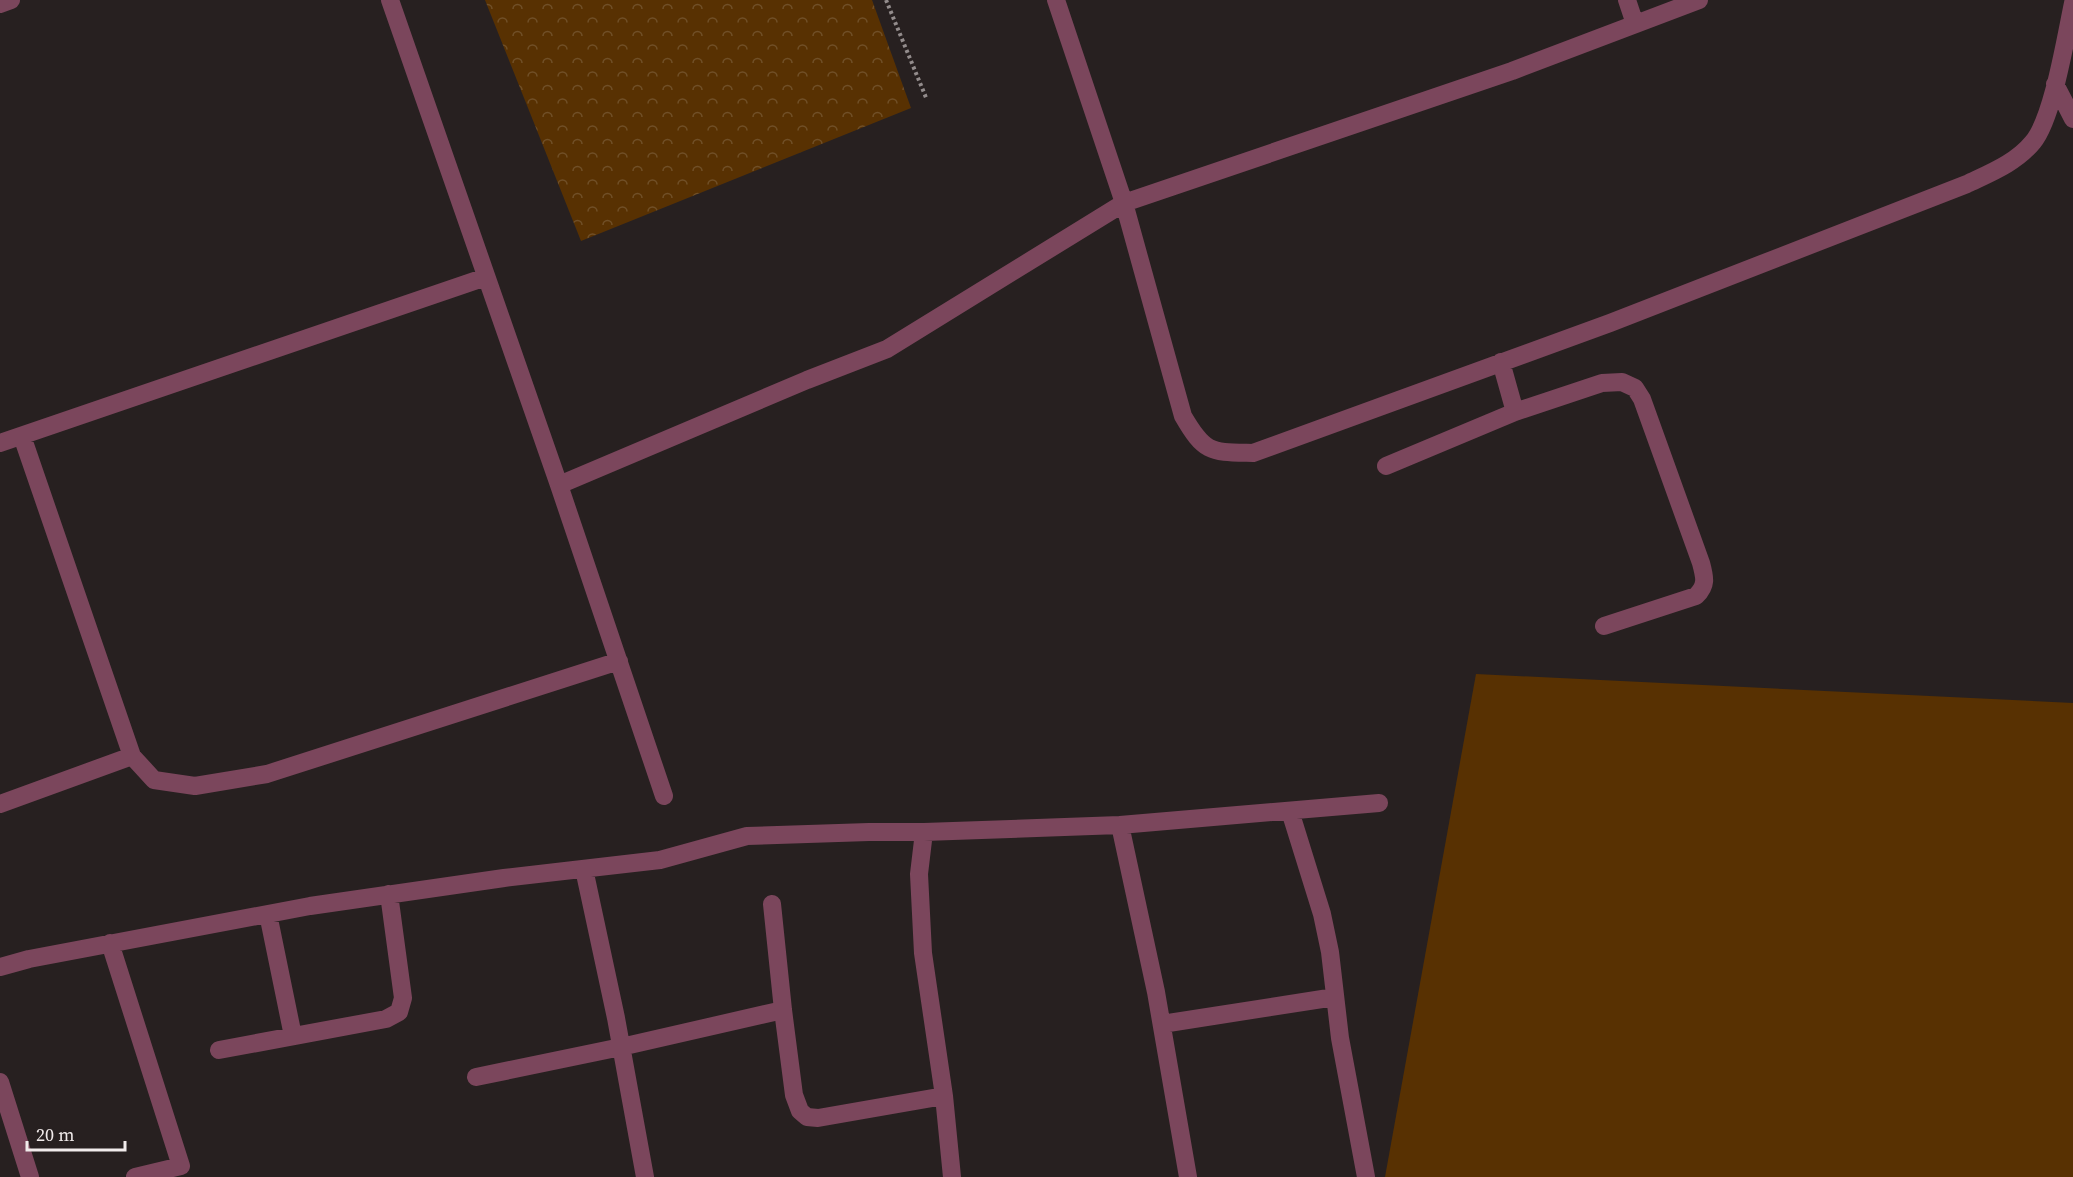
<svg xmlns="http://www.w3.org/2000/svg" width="2073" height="1177" viewBox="0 0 2073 1177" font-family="'Source Serif 4',serif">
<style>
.grass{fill:#583102}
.forest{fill:url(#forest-crowns)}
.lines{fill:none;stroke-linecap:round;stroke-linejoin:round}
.path{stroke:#938c8c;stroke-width:4;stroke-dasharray:3 3;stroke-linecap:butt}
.minor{stroke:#7b465c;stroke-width:18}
</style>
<defs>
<pattern id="forest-crowns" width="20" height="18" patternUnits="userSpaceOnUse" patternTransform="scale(1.5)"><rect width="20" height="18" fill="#583102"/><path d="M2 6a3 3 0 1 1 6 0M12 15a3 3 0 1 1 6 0" fill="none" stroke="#704f27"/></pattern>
</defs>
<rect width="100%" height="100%" fill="#272020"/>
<!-- grass -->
<path class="grass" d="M1476 674 2073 703V1177H1385Z"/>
<!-- forest -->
<path class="forest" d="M485 0H872L911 108 581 241Z"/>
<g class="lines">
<!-- path -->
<path class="path" d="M886 0 927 100"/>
<!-- minor -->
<path class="minor" d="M390 0 559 485 664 796
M1056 0 1124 203 1183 416C1205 454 1211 452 1253 453L1610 323 1967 184C1990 173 2016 163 2033 142 2053 118 2066 36 2073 3
M1627 0 1635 24
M0 4 11 0
M2055 84 2073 119
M1501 362 1515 412
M22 436 132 756 154 780 195 786 267 774 619 661
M0 443 486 277
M1386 466 1515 412 1602 383 1622 382 1635 388 1642 399 1701 563C1705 578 1707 585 1696 596L1604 626
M559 485 807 380 887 349 1124 203 1512 71 1699 0
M0 804 132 756
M1290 811 1322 914 1330 952 1340 1038 1366 1177
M1120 825 1379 803
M924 832 919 874 923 953 944 1096 952 1177
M584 869 616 1018 645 1177
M772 904 783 1010 794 1095 800 1111 807 1117 818 1118 944 1096
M268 914 293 1036
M110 943 181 1166 135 1177
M0 967 29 959 310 906 504 878 660 860 747 836 869 832H924L1120 825 1156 992 1188 1177
M1162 1024 1335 997
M219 1050 386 1019 399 1012 403 998 389 894
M476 1077 621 1047 783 1010
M0 1082 30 1177"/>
</g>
<!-- scale -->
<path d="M27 1141v9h98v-9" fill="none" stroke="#f1ebeb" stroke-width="3"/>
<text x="36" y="1141" font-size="18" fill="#f1ebeb" stroke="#272020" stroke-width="4.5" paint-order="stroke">20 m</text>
</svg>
